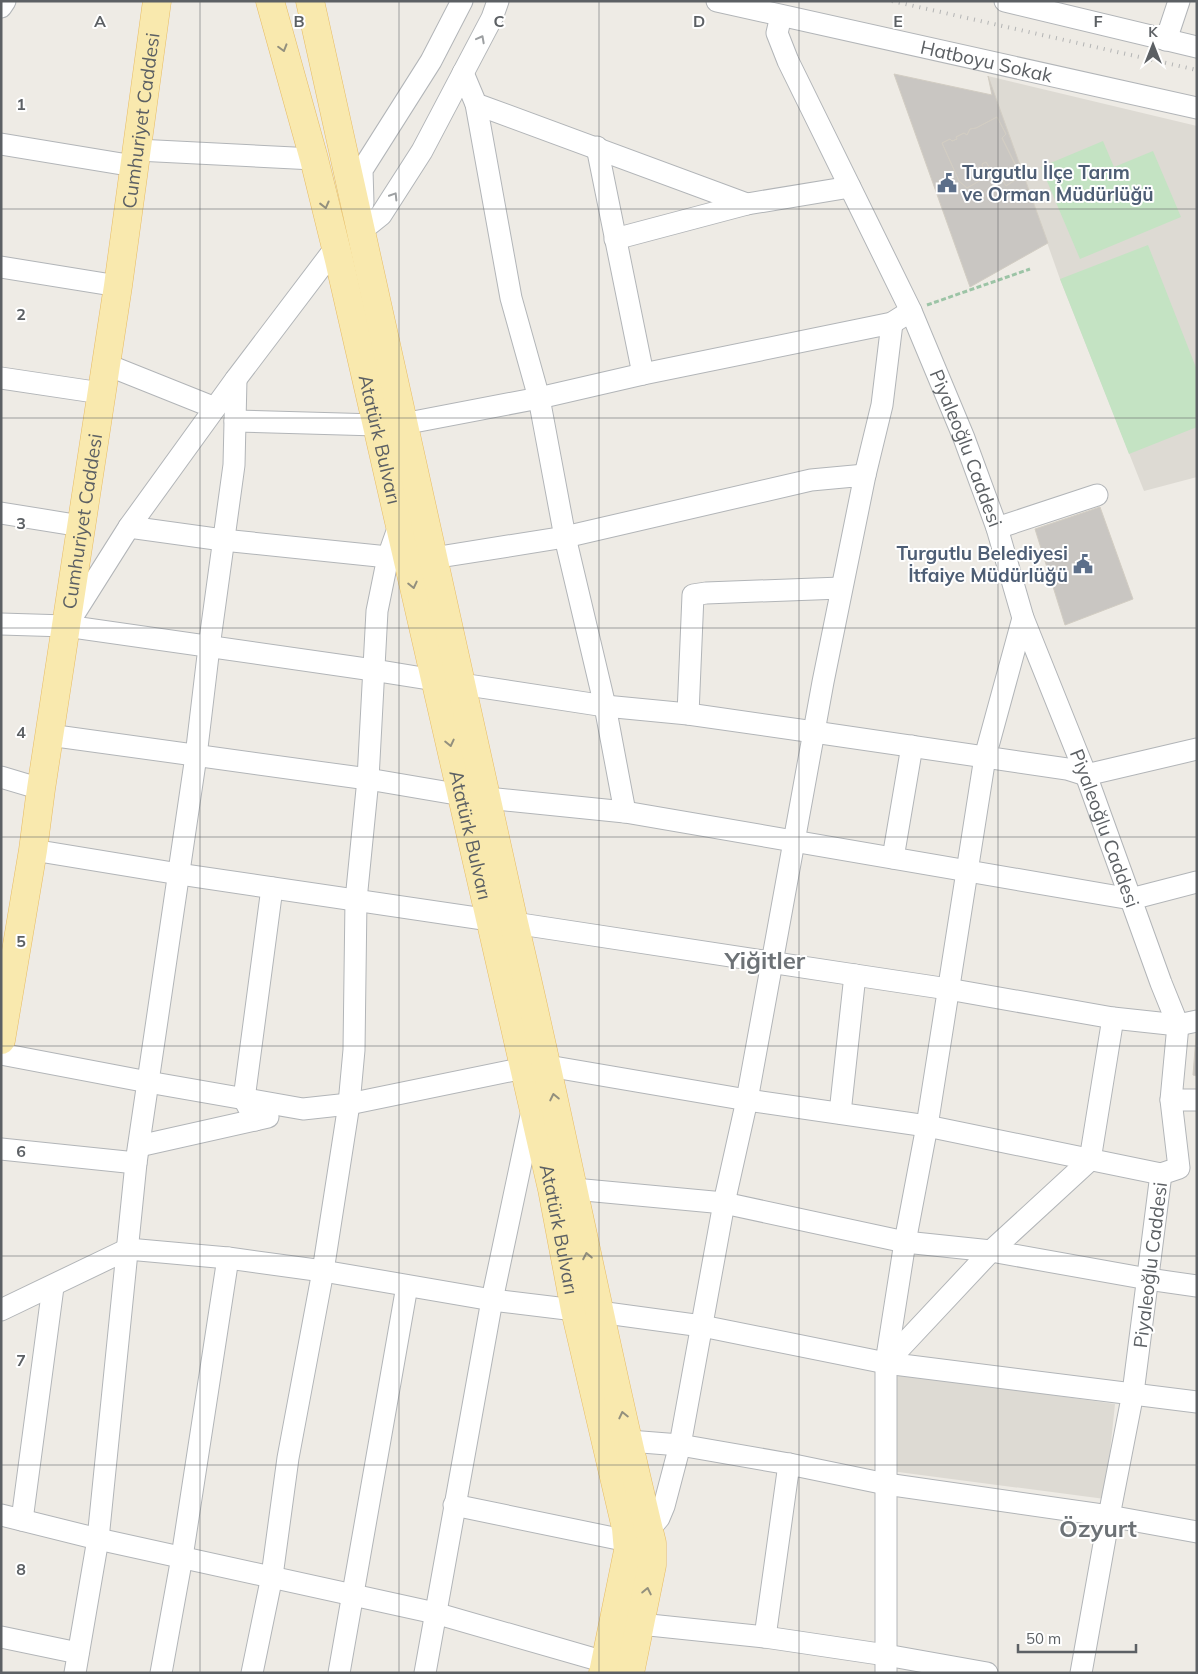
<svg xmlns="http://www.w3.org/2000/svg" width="1198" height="1674" viewBox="0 0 1198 1674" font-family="Mulish,sans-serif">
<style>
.education{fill:#dddad3}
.green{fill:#c4e3c3}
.building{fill:#c9c6c2;stroke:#d2cdc3;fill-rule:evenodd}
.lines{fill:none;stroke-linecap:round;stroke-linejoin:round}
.minor-casing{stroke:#b2b5b8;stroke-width:23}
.major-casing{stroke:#e7bc65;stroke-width:29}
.path{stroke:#9cc4a6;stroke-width:3;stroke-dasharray:5 2.5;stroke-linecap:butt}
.minor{stroke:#fff;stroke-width:21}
.major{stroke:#f9e9ae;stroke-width:28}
.rail{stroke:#b3b4b4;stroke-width:4;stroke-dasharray:1 6;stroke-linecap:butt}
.oneway{stroke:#9da0a2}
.oneway2{stroke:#93907e}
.grid{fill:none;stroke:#5c6064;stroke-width:1;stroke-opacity:0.55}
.labels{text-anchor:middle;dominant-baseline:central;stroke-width:4;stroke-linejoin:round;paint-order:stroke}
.street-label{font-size:19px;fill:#5c6064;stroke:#fff}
.service-label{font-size:19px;font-weight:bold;fill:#4e5e75;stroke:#fff;text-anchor:start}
.district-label{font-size:24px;font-weight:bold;fill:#6d7276;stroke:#fff}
.grid-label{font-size:16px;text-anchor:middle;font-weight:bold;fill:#5c6064;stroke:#fff;stroke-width:4;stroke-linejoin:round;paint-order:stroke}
</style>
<rect width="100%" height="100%" fill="#eeebe5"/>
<!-- education -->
<path class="education" d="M988 76 1197 126V477L1144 491 1060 279Z
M891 1372 1115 1404 1105 1499 883 1470Z"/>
<!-- green -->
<path class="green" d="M1103 141 1114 167 1153 151 1181 217 1080 259 1041 167Z
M1148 245 1197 370V427L1129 454 1060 279Z"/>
<!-- building -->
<path class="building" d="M894 74 992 95 988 76 1048 243 970 287ZM997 117 1006 134 1002 138 1021 176 1006 186 996 169 991 170 986 162 982 164 983 168 978 171 981 180 967 188 959 181 942 143 950 139 952 141 957 139 956 137 964 133 967 135 970 129 976 128Z
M997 117 1006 134 1002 138 1021 176 1006 186 996 169 991 170 986 162 982 164 983 168 978 171 981 180 967 188 959 181 942 143 950 139 952 141 957 139 956 137 964 133 967 135 970 129 976 128Z
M1100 507 1133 599 1065 625 1035 529Z
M1197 1024V1076L1193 1075Z"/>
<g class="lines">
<defs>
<g id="minor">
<path id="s1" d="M717 1 1197 108"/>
<path d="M1005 1 1197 47"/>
<path d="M1 7 5 1"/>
<path id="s2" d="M781 16 777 33 788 61 911 311 964 438 997 528 1023 618 1086 775 1161 983 1178 1025 1171 1100 1179 1168 1161 1174 1133 1393 1109 1516 1081 1673"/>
<path d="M1166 40 1179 1"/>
<path d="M463 73 476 104 747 204"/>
<path d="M476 104 511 298 539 398 565 537 605 706 625 812"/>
<path d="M1 144 134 166"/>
<path d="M597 147 643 374"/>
<path d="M137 150 314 159"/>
<path d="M363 203 362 170 431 61 462 1"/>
<path d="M361 231 381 215 422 151 492 18 498 1"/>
<path d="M615 239 747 204 850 187"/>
<path d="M1 267 118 286"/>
<path d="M105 364 215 408"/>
<path d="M1 378 101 393"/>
<path d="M235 421 377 425"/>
<path d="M403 424 539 398 643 374 892 323 911 311"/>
<path d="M865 475 882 405 892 323"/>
<path d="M1 513 81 526"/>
<path d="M129 527 223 540 388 557"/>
<path d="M997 528 1097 495"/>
<path d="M433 558 565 537 811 480 865 475 823 682 747 1100 724 1203 680 1445 664 1506 659 1518 649 1530"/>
<path d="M69 622 129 527 236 379 336 247"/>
<path d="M1 624 66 626 373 670 435 680"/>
<path d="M461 684 605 706 688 714 814 732 1067 769 1086 775 1197 749"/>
<path d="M688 714 693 595 706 593 841 588"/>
<path d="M49 735 368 779 462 795"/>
<path d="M1 777 41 789"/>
<path d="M487 798 625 812 1131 899 1197 882"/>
<path d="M33 850 179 874 490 920"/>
<path d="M893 858 912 746"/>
<path d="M514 923 855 975 840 1113"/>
<path d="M855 975 948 989 1113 1018 1178 1025 1197 1021"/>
<path d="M1 1054 148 1082 303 1109 349 1104 524 1068"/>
<path d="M548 1066 747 1100 927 1126 1161 1174"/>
<path d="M1171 1100H1197"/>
<path d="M255 1120 244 1099 272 888"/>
<path d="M139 1146 268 1117"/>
<path d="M1 1149 136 1163"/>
<path d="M574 1189 724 1203 905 1242 991 1251 1148 1279 1197 1286"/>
<path d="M1 1310 128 1249 228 1258 323 1271 492 1300 575 1310"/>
<path d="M599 1312 702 1326 886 1363 1197 1402"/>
<path d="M886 1363 991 1251 1090 1160 1113 1018"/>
<path d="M629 1441 680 1445 789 1464 886 1484 1109 1516 1197 1532"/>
<path d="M454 1505 628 1541"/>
<path d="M1 1515 98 1539 435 1613 605 1662"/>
<path d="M22 1520 53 1287"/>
<path d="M640 1624 765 1637 886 1655 987 1673"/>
<path d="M1 1637 78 1653"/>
<path d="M765 1637 789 1464"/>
<path d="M75 1673 98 1539 136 1163 196 756 209 647 234 465 236 379"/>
<path d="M161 1673 182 1557 228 1258"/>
<path d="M252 1673 272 1576 288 1458 323 1271 349 1104 354 1050 356 900 368 779 377 611 388 557 400 523"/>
<path d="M339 1673 407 1286"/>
<path d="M425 1673 492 1300 532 1111"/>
<path d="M886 1673V1363L905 1242 927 1126 985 757 1023 618"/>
</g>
<g id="major">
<path id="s3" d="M270 1 314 159 339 260 552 1189 575 1310 626 1528 628 1551 603 1673"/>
<path d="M310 1 514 923C563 1129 602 1338 652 1543V1565L630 1673"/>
<path id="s4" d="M1 1040 33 850 41 789 118 286 157 1"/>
</g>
</defs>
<!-- minor casing -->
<use href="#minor" class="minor-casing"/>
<!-- major casing -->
<use href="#major" class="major-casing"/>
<!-- path -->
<path class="path" d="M927 305 1030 269"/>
<!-- minor -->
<use href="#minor" class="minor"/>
<!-- major -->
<use href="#major" class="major"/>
<!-- rail -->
<path class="rail" d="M892 1 1197 70"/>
</g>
<!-- one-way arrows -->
<defs><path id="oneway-chevron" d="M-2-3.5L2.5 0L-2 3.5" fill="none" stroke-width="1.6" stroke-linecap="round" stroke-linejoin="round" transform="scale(1.25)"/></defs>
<g class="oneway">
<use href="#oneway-chevron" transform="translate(481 39) rotate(-62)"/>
<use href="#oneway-chevron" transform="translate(394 196) rotate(-58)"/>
</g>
<g class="oneway2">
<use href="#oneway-chevron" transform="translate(283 48) rotate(74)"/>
<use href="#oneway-chevron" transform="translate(325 205) rotate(76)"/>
<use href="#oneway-chevron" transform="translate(413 585) rotate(77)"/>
<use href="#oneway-chevron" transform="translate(450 743) rotate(77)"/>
<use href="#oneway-chevron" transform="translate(554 1097) rotate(-102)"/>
<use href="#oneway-chevron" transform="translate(587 1256) rotate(-101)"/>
<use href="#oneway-chevron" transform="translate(623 1415) rotate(-103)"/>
<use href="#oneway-chevron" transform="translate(647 1591) rotate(-78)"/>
</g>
<!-- grid -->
<path class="grid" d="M200 1V1673M399 1V1673M599 1V1673M799 1V1673M998 1V1673M1 209H1197M1 418H1197M1 628H1197M1 837H1197M1 1046H1197M1 1256H1197M1 1465H1197"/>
<!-- icons -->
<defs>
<symbol id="civic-bare" viewBox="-9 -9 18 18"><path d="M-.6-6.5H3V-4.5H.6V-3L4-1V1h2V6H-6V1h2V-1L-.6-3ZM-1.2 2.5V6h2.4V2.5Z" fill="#5c6f8a" stroke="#fff" stroke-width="2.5" paint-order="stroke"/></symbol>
</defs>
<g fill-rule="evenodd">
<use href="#civic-bare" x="933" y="169" width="28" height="28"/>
<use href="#civic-bare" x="1069" y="550" width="28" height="28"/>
</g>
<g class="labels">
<!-- street labels -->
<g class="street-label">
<text stroke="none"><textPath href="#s1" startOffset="276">Hatboyu Sokak</textPath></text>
<text stroke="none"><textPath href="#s4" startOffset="930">Cumhuriyet Caddesi</textPath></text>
<text stroke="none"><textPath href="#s3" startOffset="452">Atatürk Bulvarı</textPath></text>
<text stroke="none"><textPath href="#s2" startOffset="474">Piyaleoğlu Caddesi</textPath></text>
<text stroke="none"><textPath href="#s4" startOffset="525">Cumhuriyet Caddesi</textPath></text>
<text stroke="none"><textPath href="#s2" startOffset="879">Piyaleoğlu Caddesi</textPath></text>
<text stroke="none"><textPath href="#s3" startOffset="858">Atatürk Bulvarı</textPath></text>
<text stroke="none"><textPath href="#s3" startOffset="1262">Atatürk Bulvarı</textPath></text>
<text transform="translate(1150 1265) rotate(-83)">Piyaleoğlu Caddesi</text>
</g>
<!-- service labels -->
<g class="service-label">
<text x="962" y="172">Turgutlu İlçe Tarım<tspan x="962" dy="22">ve Orman Müdürlüğü</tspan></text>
<text x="1068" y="553" text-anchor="end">Turgutlu Belediyesi<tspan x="1068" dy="22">İtfaiye Müdürlüğü</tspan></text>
</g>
<!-- district labels -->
<g class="district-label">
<text x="765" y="960">Yiğitler</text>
<text x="1098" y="1528">Özyurt</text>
</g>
</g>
<g class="grid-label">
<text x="100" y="27">A</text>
<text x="299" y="27">B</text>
<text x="499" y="27">C</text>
<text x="699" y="27">D</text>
<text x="898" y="27">E</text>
<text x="1098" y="27">F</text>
<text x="21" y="110">1</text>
<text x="21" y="320">2</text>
<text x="21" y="529">3</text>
<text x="21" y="738">4</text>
<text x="21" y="947">5</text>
<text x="21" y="1157">6</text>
<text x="21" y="1366">7</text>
<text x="21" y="1575">8</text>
</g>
<!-- border -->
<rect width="1198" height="1674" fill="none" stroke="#5c6064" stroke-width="5"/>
<!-- north arrow -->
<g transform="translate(1153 45)" stroke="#ffffff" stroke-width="4" paint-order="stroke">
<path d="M0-4L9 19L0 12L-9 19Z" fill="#5c6064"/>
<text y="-8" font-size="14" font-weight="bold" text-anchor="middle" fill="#5c6064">K</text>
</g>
<!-- scale -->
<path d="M1018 1644v8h118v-8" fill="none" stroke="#5c6064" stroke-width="2.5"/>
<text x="1026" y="1644" font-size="15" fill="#5c6064" stroke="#ffffff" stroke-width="4" paint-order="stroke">50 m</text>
</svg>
